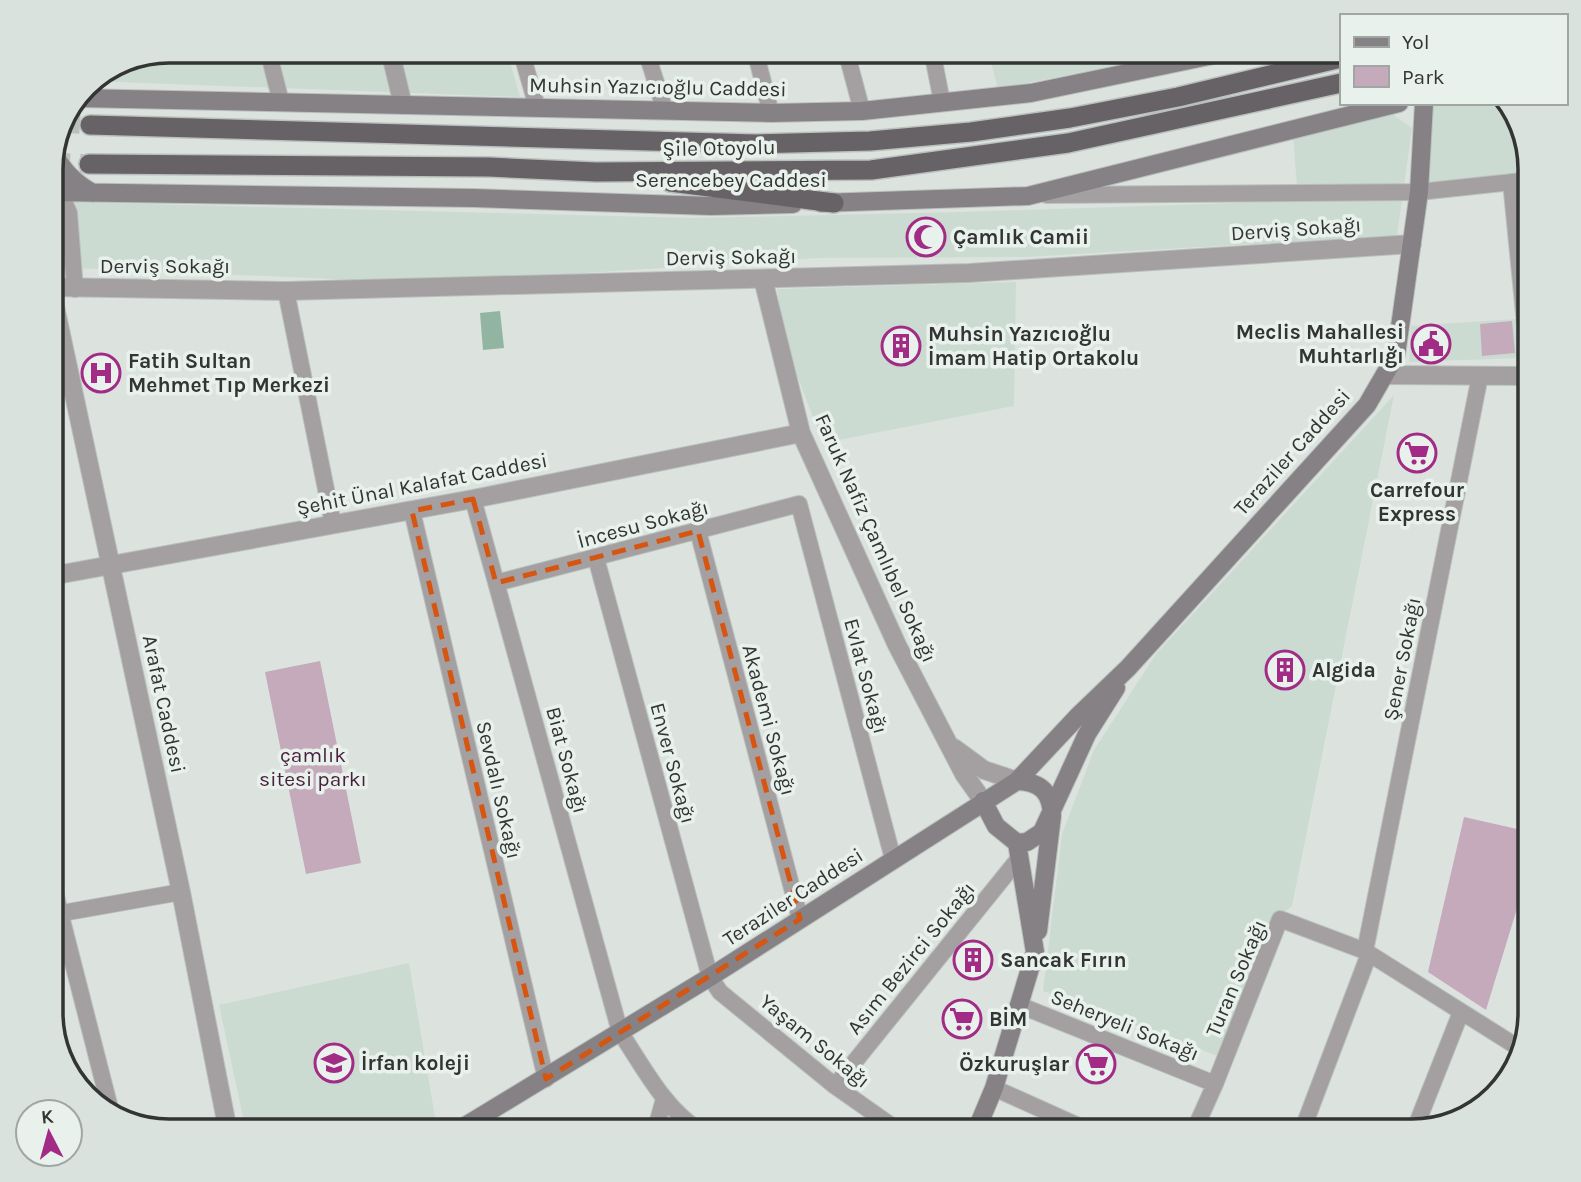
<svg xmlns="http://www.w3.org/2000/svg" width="1581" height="1182" viewBox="0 0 1581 1182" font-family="Karla,sans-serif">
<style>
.built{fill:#ccdbd2}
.green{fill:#c5aabb}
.water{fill:#92b5a2}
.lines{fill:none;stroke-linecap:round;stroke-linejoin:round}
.trunk-tunnel{stroke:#bac0bd;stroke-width:19;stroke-dasharray:19 10;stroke-linecap:butt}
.minor-casing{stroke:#bac0bd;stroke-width:18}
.tertiary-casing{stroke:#bac0bd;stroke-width:20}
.secondary-casing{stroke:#bac0bd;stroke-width:20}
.trunk-casing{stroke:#bac0bd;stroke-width:22}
.minor{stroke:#a4a0a2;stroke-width:16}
.tertiary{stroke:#a4a0a2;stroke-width:18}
.secondary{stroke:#868184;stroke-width:18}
.trunk{stroke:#676265;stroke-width:19}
.marked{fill:none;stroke:#d65510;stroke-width:5;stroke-dasharray:14 9;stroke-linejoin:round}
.labels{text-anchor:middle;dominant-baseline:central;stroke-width:7;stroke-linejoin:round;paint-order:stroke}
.street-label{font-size:21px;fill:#323533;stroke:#e9f1ec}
.poi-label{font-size:21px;font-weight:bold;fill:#323533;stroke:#e9f1ec;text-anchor:start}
.park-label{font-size:21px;fill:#481f3c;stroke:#e9f1ec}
.rim{fill:none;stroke:#323533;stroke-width:3.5}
</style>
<rect width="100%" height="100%" fill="#dce3df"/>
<!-- built -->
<path class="built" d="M169 51H507L520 97 90 81Z
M988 51H1186L998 89Z
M1444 103H1507L1518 117 1530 174 1426 187 1431 107Z
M1392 114 1412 128 1397 236 1025 257 819 258 428 283 76 268 73 202 693 218 960 212 1298 201 1293 134Z
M1016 282 1014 406 823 443 786 347 777 289Z
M1516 319 1519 358 1409 362 1411 326Z
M1394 395 1292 906 1277 918 1218 1056 1043 991 1062 834 1094 750 1156 654Z
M409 963 436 1123 422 1131H246L219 1005Z"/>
<!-- green -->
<path class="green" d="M1512 321 1515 353 1482 356 1480 324Z
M320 661 361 863 306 874 265 672Z
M1464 817 1530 832V866L1486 1010 1428 972Z"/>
<!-- water -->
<path class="water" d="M500 311 504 348 483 350 480 313Z"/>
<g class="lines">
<!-- trunk-tunnel -->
<path class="trunk-tunnel" d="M61 123 90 125
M51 162 89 164"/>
<defs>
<path id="minor" d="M268 51 281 102
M521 51 537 107
M646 51 665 111
M755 51 771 113
M846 51 862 111
M932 51 942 102
M1511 182 1530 375
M60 192 69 213 75 289
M1047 195 1419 192 1530 180
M286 291 333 524
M473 499 620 1032C644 1068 664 1108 700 1131
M412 511 546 1079
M698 531 800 919
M596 558 710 977 720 992 835 1086 899 1131
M496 583 799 504 893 859
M51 877 111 1112
M51 915 181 892
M1365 951 1480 376
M1019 1005 1215 1084
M835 1086 1020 857
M994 1088 1083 1128 1081 1131
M655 1131 664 1099
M1194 1131 1215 1084 1280 919 1365 951 1519 1048
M1302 1131 1369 954
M1414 1131 1461 1012"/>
<path id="tertiary" d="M390 51 403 105
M763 279 801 433 897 645 964 774 983 801
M51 287 286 291 969 273 1412 244
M51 288 181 892 228 1131
M1385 375 1530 376
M51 576 473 499 801 433
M954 748 984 770 1017 781"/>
<path id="secondary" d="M77 98 771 113 862 111 1031 93 1233 51
M53 152C62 170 76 184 93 193
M51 192 474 198 711 206 793 204
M821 203 1028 196 1399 103
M1017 781C1041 782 1051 792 1052 816L1038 931
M983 801 996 826 1017 843 1027 842 1042 832 1087 734 1116 688
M457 1131 710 977 1017 781 1078 716 1128 668 1367 405 1396 355 1419 192 1424 103
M976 1131 994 1088 1035 952 1017 843"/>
<path id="trunk" d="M90 125 756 144 870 141 971 132 1070 118 1178 97 1341 58
M89 164 489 167 596 172 871 170 1068 143 1341 83
M670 182 834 203"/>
</defs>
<!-- minor casing -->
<use href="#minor" class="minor-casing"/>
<!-- tertiary casing -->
<use href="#tertiary" class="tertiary-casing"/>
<!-- secondary casing -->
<use href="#secondary" class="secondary-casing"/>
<!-- trunk casing -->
<use href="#trunk" class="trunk-casing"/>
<!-- minor -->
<use href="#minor" class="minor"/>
<!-- tertiary -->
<use href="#tertiary" class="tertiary"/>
<!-- secondary -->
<use href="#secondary" class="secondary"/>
<!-- trunk -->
<use href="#trunk" class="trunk"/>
</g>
<!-- marked area -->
<path class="marked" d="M473 499 496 583 698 531 800 919 546 1079 412 511Z"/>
<!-- icons -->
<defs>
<symbol id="mosque-ring" viewBox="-11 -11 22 22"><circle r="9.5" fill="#e9f1ec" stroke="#a22c85" stroke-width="1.5"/><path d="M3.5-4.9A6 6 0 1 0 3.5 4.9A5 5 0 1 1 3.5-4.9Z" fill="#a22c85"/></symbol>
<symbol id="civic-ring" viewBox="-11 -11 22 22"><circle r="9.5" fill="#e9f1ec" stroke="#a22c85" stroke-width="1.5"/><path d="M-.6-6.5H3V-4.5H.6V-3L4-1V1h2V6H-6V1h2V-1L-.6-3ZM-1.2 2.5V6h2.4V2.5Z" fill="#a22c85"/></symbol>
<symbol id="building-ring" viewBox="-11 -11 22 22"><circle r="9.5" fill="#e9f1ec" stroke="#a22c85" stroke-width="1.5"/><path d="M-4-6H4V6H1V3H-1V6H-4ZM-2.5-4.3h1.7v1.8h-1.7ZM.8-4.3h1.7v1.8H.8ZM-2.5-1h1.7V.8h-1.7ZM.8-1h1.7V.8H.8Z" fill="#a22c85"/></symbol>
<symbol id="hospital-ring" viewBox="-11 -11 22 22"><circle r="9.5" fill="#e9f1ec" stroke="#a22c85" stroke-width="1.5"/><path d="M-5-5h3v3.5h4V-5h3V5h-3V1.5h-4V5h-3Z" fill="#a22c85"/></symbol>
<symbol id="supermarket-ring" viewBox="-11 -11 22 22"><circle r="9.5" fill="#e9f1ec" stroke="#a22c85" stroke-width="1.5"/><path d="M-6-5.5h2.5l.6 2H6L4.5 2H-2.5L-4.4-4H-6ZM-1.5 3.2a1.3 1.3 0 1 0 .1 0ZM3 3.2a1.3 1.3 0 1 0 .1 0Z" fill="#a22c85"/></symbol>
<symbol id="school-ring" viewBox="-11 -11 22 22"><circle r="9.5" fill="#e9f1ec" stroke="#a22c85" stroke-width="1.5"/><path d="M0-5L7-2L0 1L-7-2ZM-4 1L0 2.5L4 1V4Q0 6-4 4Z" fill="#a22c85"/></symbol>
</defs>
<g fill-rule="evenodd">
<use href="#mosque-ring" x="904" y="215" width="44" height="44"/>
<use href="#civic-ring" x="1409" y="322" width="44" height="44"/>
<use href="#building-ring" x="879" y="324" width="44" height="44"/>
<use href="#hospital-ring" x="79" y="351" width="44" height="44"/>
<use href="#supermarket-ring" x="1395" y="431" width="44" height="44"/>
<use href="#building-ring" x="1263" y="648" width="44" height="44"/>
<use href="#building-ring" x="951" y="938" width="44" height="44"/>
<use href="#supermarket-ring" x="940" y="997" width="44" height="44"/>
<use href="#school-ring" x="312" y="1041" width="44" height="44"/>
<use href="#supermarket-ring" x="1074" y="1042" width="44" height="44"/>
</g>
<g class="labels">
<!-- street labels -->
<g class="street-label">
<text transform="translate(658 87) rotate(1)">Muhsin Yazıcıoğlu Caddesi</text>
<text transform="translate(719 148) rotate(-1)">Şile Otoyolu</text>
<text x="731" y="180">Serencebey Caddesi</text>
<text transform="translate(1296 229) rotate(-4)">Derviş Sokağı</text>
<text transform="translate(731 257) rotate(-1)">Derviş Sokağı</text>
<text x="165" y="266">Derviş Sokağı</text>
<text transform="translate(1292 452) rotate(-48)">Teraziler Caddesi</text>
<text transform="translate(422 484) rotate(-11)">Şehit Ünal Kalafat Caddesi</text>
<text transform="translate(643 524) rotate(-15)">İncesu Sokağı</text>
<text transform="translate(876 538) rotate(66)">Faruk Nafiz Çamlıbel Sokağı</text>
<text transform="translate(1402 659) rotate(-79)">Şener Sokağı</text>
<text transform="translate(866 676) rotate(75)">Evlat Sokağı</text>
<text transform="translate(164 704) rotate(78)">Arafat Caddesi</text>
<text transform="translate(769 720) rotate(75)">Akademi Sokağı</text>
<text transform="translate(567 760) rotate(75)">Biat Sokağı</text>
<text transform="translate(673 763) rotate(75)">Enver Sokağı</text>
<text transform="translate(499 790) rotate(77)">Sevdalı Sokağı</text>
<text transform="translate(793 897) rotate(-33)">Teraziler Caddesi</text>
<text transform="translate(911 958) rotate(-51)">Asım Bezirci Sokağı</text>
<text transform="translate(1236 978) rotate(-67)">Turan Sokağı</text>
<text transform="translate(1125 1025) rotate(22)">Seheryeli Sokağı</text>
<text transform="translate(815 1041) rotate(39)">Yaşam Sokağı</text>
</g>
<!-- poi labels -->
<g class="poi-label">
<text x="953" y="237">Çamlık Camii</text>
<text x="1404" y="332" text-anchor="end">Meclis Mahallesi<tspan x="1404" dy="24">Muhtarlığı</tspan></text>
<text x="928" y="334">Muhsin Yazıcıoğlu<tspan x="928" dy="24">İmam Hatip Ortakolu</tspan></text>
<text x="128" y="361">Fatih Sultan<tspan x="128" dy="24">Mehmet Tıp Merkezi</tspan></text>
<text x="1417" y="490" text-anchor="middle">Carrefour<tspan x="1417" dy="24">Express</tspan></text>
<text x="1312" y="670">Algida</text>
<text x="1000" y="960">Sancak Fırın</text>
<text x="989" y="1019">BİM</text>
<text x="361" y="1063">İrfan koleji</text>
<text x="1069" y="1064" text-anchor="end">Özkuruşlar</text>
</g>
<!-- park labels -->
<g class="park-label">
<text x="313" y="755">çamlık<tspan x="313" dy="24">sitesi parkı</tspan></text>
</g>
</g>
<!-- crop -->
<path d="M0 0H1581V1182H0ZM169 63H1412A106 106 0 0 1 1518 169V1013A106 106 0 0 1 1412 1119H169A106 106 0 0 1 63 1013V169A106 106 0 0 1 169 63Z" fill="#dae2dd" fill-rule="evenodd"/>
<path class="rim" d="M169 63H1412A106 106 0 0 1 1518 169V1013A106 106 0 0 1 1412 1119H169A106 106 0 0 1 63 1013V169A106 106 0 0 1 169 63Z"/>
<!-- legend -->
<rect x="1340" y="14" width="228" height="91" fill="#e9f1ec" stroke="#a0a6a2" stroke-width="2"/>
<rect x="1354" y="37" width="35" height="10" fill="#868184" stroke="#a0a6a2" stroke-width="2"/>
<text x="1402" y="49" font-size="21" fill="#323533">Yol</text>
<rect x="1354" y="66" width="35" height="21" fill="#c5aabb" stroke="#a0a6a2" stroke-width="2"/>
<text x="1402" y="84" font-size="21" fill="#323533">Park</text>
<!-- north arrow -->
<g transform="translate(49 1133) rotate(354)"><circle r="33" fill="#e9f1ec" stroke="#a0a6a2" stroke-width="2"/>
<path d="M0-5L12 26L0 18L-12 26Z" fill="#a22c85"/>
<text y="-10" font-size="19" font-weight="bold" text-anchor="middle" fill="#323533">K</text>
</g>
</svg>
